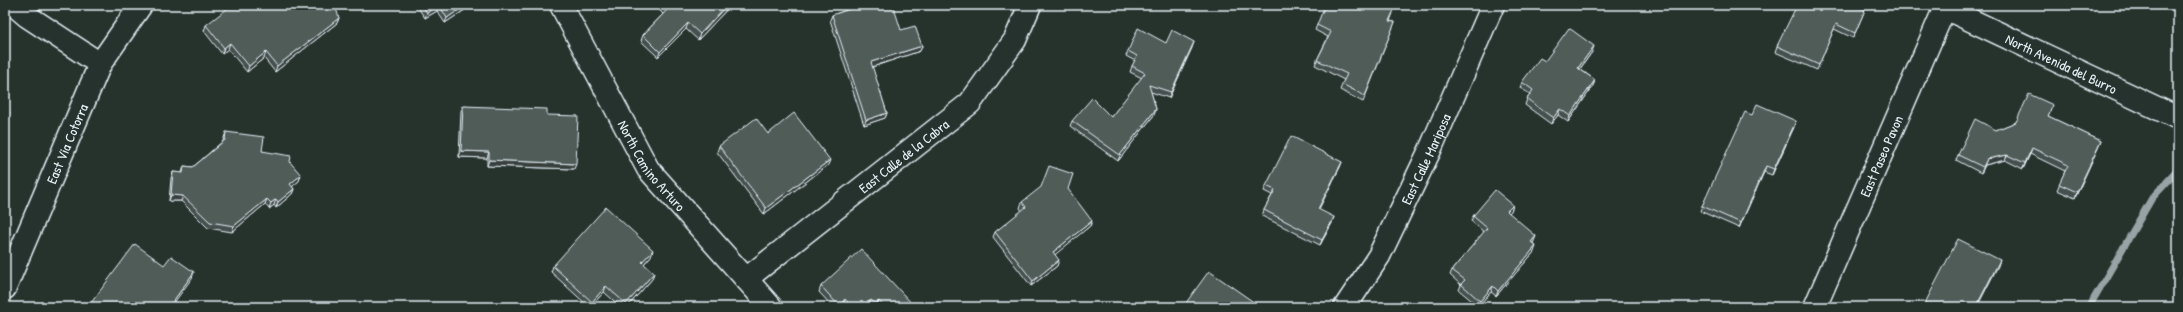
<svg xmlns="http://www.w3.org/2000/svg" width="2183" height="312" viewBox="0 0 2183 312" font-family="'Patrick Hand',sans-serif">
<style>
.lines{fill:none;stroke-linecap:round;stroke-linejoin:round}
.stream{stroke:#98a3a5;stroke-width:7}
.street-casing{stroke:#e8f1f8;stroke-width:25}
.street{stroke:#26332d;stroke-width:22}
.wall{fill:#454f4d;stroke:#e8f1f8}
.shaded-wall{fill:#38403e;stroke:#e8f1f8}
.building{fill:#505c59;stroke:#e8f1f8}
.labels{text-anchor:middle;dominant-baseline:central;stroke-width:3;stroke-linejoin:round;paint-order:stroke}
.street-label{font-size:14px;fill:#e8f1f8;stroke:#26332d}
</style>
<rect width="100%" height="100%" fill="#26332d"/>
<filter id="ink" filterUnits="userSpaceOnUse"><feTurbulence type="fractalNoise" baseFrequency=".025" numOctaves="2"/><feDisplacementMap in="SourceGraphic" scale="8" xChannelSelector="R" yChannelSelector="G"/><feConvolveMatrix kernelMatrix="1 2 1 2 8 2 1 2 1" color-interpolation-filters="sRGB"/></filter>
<g filter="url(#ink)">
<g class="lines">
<!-- stream -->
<path class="stream" d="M2089 307 2152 198 2178 170"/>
<defs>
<g id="street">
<path d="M14 5 27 16 100 64"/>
<path id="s1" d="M561 5 648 169 771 307"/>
<path id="s2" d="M1945 8 2178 118"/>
<path id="s3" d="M746 279 970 103 1015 40 1030 5"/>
<path id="s4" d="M5 288 100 64 141 5"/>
<path id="s5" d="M1345 307 1379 256 1430 150 1493 5"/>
<path id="s6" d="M1815 307 1946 5"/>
</g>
</defs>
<!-- street casing -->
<use href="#street" class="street-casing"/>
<!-- street -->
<use href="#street" class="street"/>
</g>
<!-- wall -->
<path class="wall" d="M416 5H472L445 23 437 11 425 18Z
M654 5H731L698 40 686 29 658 57 641 41 643 35 663 14Z
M845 5H869V6L922 46 920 51 872 67 887 113 885 118 864 125 830 20 832 15 846 10Z
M1865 10 1853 38 1834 29 1817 70 1775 52 1777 46Z
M1393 13 1390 21 1395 22 1363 102 1340 90 1344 80 1315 65 1317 60 1328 37 1315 30 1317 25Z
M339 18 337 23 275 72 264 58 247 72 228 49 222 54 204 31 206 25Z
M1194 42 1169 98 1151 92 1156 109 1154 115 1118 161 1070 126 1072 121 1111 117 1142 78 1130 72 1132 66 1135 61 1126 56 1128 51 1166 43Z
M1592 52 1580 69 1595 80 1593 86 1568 122 1558 115 1551 124 1525 105 1527 99 1530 94 1520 88 1522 82 1545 61Z
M2053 105 2048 116 2101 141 2075 198 2057 190 2065 171 2030 154 2023 169 2005 160 1985 165 1981 173 1956 160 1958 155 1996 130 2016 122Z
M463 106 547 115 574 169 487 166V158L459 157 461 111Z
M1752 115 1794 127 1772 175 1764 172 1739 228 1700 211 1702 206Z
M226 132 262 151 290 162 299 181 292 186 294 189 292 194 276 208 274 205 269 209 265 204 232 232 208 228 181 201H169L171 178 173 172 182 173 184 166 193 167 223 141Z
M768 134 828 165 764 214 717 152 719 146Z
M1342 162 1340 167 1318 210 1332 223 1320 245 1262 216 1264 210 1272 195 1264 191 1266 186Z
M1022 202 1092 221 1090 226 1054 254 1057 266 1031 286 993 237 995 232 1022 211 1020 208Z
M1513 205 1511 211 1509 213 1534 241 1533 243 1534 252 1496 296 1491 292 1478 306 1459 290 1461 285 1450 275 1452 270 1484 232 1471 221 1473 216Z
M651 256 644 264 652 279 627 307H621L604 292 590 307H589L551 272 553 266Z
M821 286 915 307H871L869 305 867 307H845L843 305 841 307H833L819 292Z"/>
<!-- shaded-wall -->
<path class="shaded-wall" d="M439 5 437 11 425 18 427 13Z
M466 5H472L445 23 447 18Z
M727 5H731L698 40 700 34Z
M339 18 337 23 275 72 277 66Z
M688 23 686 29 658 57 660 52Z
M1194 42 1192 48 1169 98 1171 92Z
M230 43 228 49 222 54 224 48Z
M922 46 920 51 869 68 871 62Z
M1594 46 1592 52 1576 74 1578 68Z
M266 52 264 58 247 72 249 66Z
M1595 80 1593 86 1568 122 1570 116Z
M1156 109 1154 115 1118 161 1120 155Z
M1560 109 1558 115 1551 124 1553 118Z
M887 113 885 118 864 125 866 120Z
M1796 121 1794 127 1772 175 1774 169Z
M2101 141 2099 146 2075 198 2077 192Z
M2032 148 2030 154 2023 169 2025 163Z
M461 151 489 152 487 158 459 157Z
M2007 155 2005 160 1985 165 1981 173 1987 159Z
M489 160 576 164 574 169 487 166Z
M830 160 828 165 764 214 766 208Z
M1342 162 1340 167 1316 215 1318 209Z
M1766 166 1764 172 1739 228 1741 223Z
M301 175 299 181 288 190 290 184Z
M294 189 292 194 276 208 278 202Z
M171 195 183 196 181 201H169Z
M267 199 265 204 232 232 234 226Z
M276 199 274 205 269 209 271 203Z
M1513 205 1511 211 1505 217 1507 211Z
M1334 217 1332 223 1320 245 1322 240Z
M1092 221 1090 226 1051 258 1053 252Z
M1536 236 1534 241 1529 248 1531 242Z
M1536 246 1534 252 1496 296 1498 291Z
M653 250 651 256 640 268 642 262Z
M1059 260 1057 266 1031 286 1033 281Z
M2000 260 1998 266 1977 307H1976Z
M194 272 192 278 171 307H169Z
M654 273 652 279 627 307H625L626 304Z
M606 286 604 292 590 307 592 302Z
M1493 286 1491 292 1478 306 1480 301Z
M845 299 843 305 841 307H839V306Z
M871 300 869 305 867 307H863Z
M879 301 877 307H875L876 304Z"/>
<!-- building -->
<path class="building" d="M232 5H335L339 18 277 66 266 52 249 66 230 43 224 48 206 25Z
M422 5H466L447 18 439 5 427 13Z
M662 5H727L700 34 688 23 660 52 643 35 667 10Z
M849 5H869V6L873 5H893L901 30 915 26 922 46 871 62 887 113 866 120 832 15 850 9Z
M1325 5H1392L1395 8 1389 21 1395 22 1365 96 1342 84 1347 74 1317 60 1331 32 1317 25Z
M1797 5H1855L1865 10 1855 33 1836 24 1819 65 1777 46Z
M1138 28 1166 43 1172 30 1194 42 1171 92 1149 85 1156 109 1120 155 1072 121 1092 98 1111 117 1145 73 1132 66 1137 56 1128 51Z
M1569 28 1594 46 1578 68 1595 80 1570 116 1560 109 1553 118 1527 99 1533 90 1522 82 1540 58 1545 61Z
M2029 94 2053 105 2048 116 2101 141 2077 192 2059 184 2068 165 2032 148 2025 163 2007 155 1987 159 1983 167 1958 155 1975 119 1996 130 2016 122Z
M1757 104 1796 121 1774 169 1766 166 1741 223 1702 206 1745 112 1752 115Z
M463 106 547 109V115L578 116 576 164 489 160V152L461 151Z
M5 110 10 112 5 123Z
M794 113 830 160 766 208 719 146 756 118 768 134Z
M226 132 264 137 262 151 291 156 290 162 301 175 290 184 294 189 278 202 276 199 271 203 267 199 234 226 210 222 183 196 171 195 173 172 183 173 184 166 193 167 225 140Z
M1291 136 1342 162 1318 209 1334 217 1322 240 1264 210 1275 190 1266 186Z
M1049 166 1073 174 1068 189 1092 221 1053 252 1059 260 1033 281 995 232 1026 207 1022 202 1041 187Z
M1495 190 1513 205 1507 211 1536 236 1531 242 1536 246 1498 291 1493 286 1480 301 1461 284 1465 280 1452 270 1487 228 1473 216Z
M606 207 653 250 642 262 654 273 626 304 606 286 592 302 553 266Z
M1958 239 2000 260 1976 307H1923Z
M135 244 164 265 171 256 194 272 169 307H88Z
M861 249 915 307H884L879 301 876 304 871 300 863 307H852L845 299 839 306 821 286Z
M1209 271 1255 303 1252 307H1183Z
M393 305 398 307H392Z"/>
</g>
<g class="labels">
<!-- street labels -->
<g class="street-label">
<text stroke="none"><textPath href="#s2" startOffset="129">North Avenida del Burro</textPath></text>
<text stroke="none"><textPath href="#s4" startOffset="157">East Via Cotorra</textPath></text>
<text stroke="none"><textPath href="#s3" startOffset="200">East Calle de la Cabra</textPath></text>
<text stroke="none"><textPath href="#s6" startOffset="165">East Paseo Pavon</textPath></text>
<text stroke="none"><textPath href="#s5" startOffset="169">East Calle Mariposa</textPath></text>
<text stroke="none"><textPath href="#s1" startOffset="185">North Camino Arturo</textPath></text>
</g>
</g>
<!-- margin -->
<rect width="2183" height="312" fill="none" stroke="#26332d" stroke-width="20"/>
<rect x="10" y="10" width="2163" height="292" fill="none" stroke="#e8f1f8" stroke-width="1.5" filter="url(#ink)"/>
</svg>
